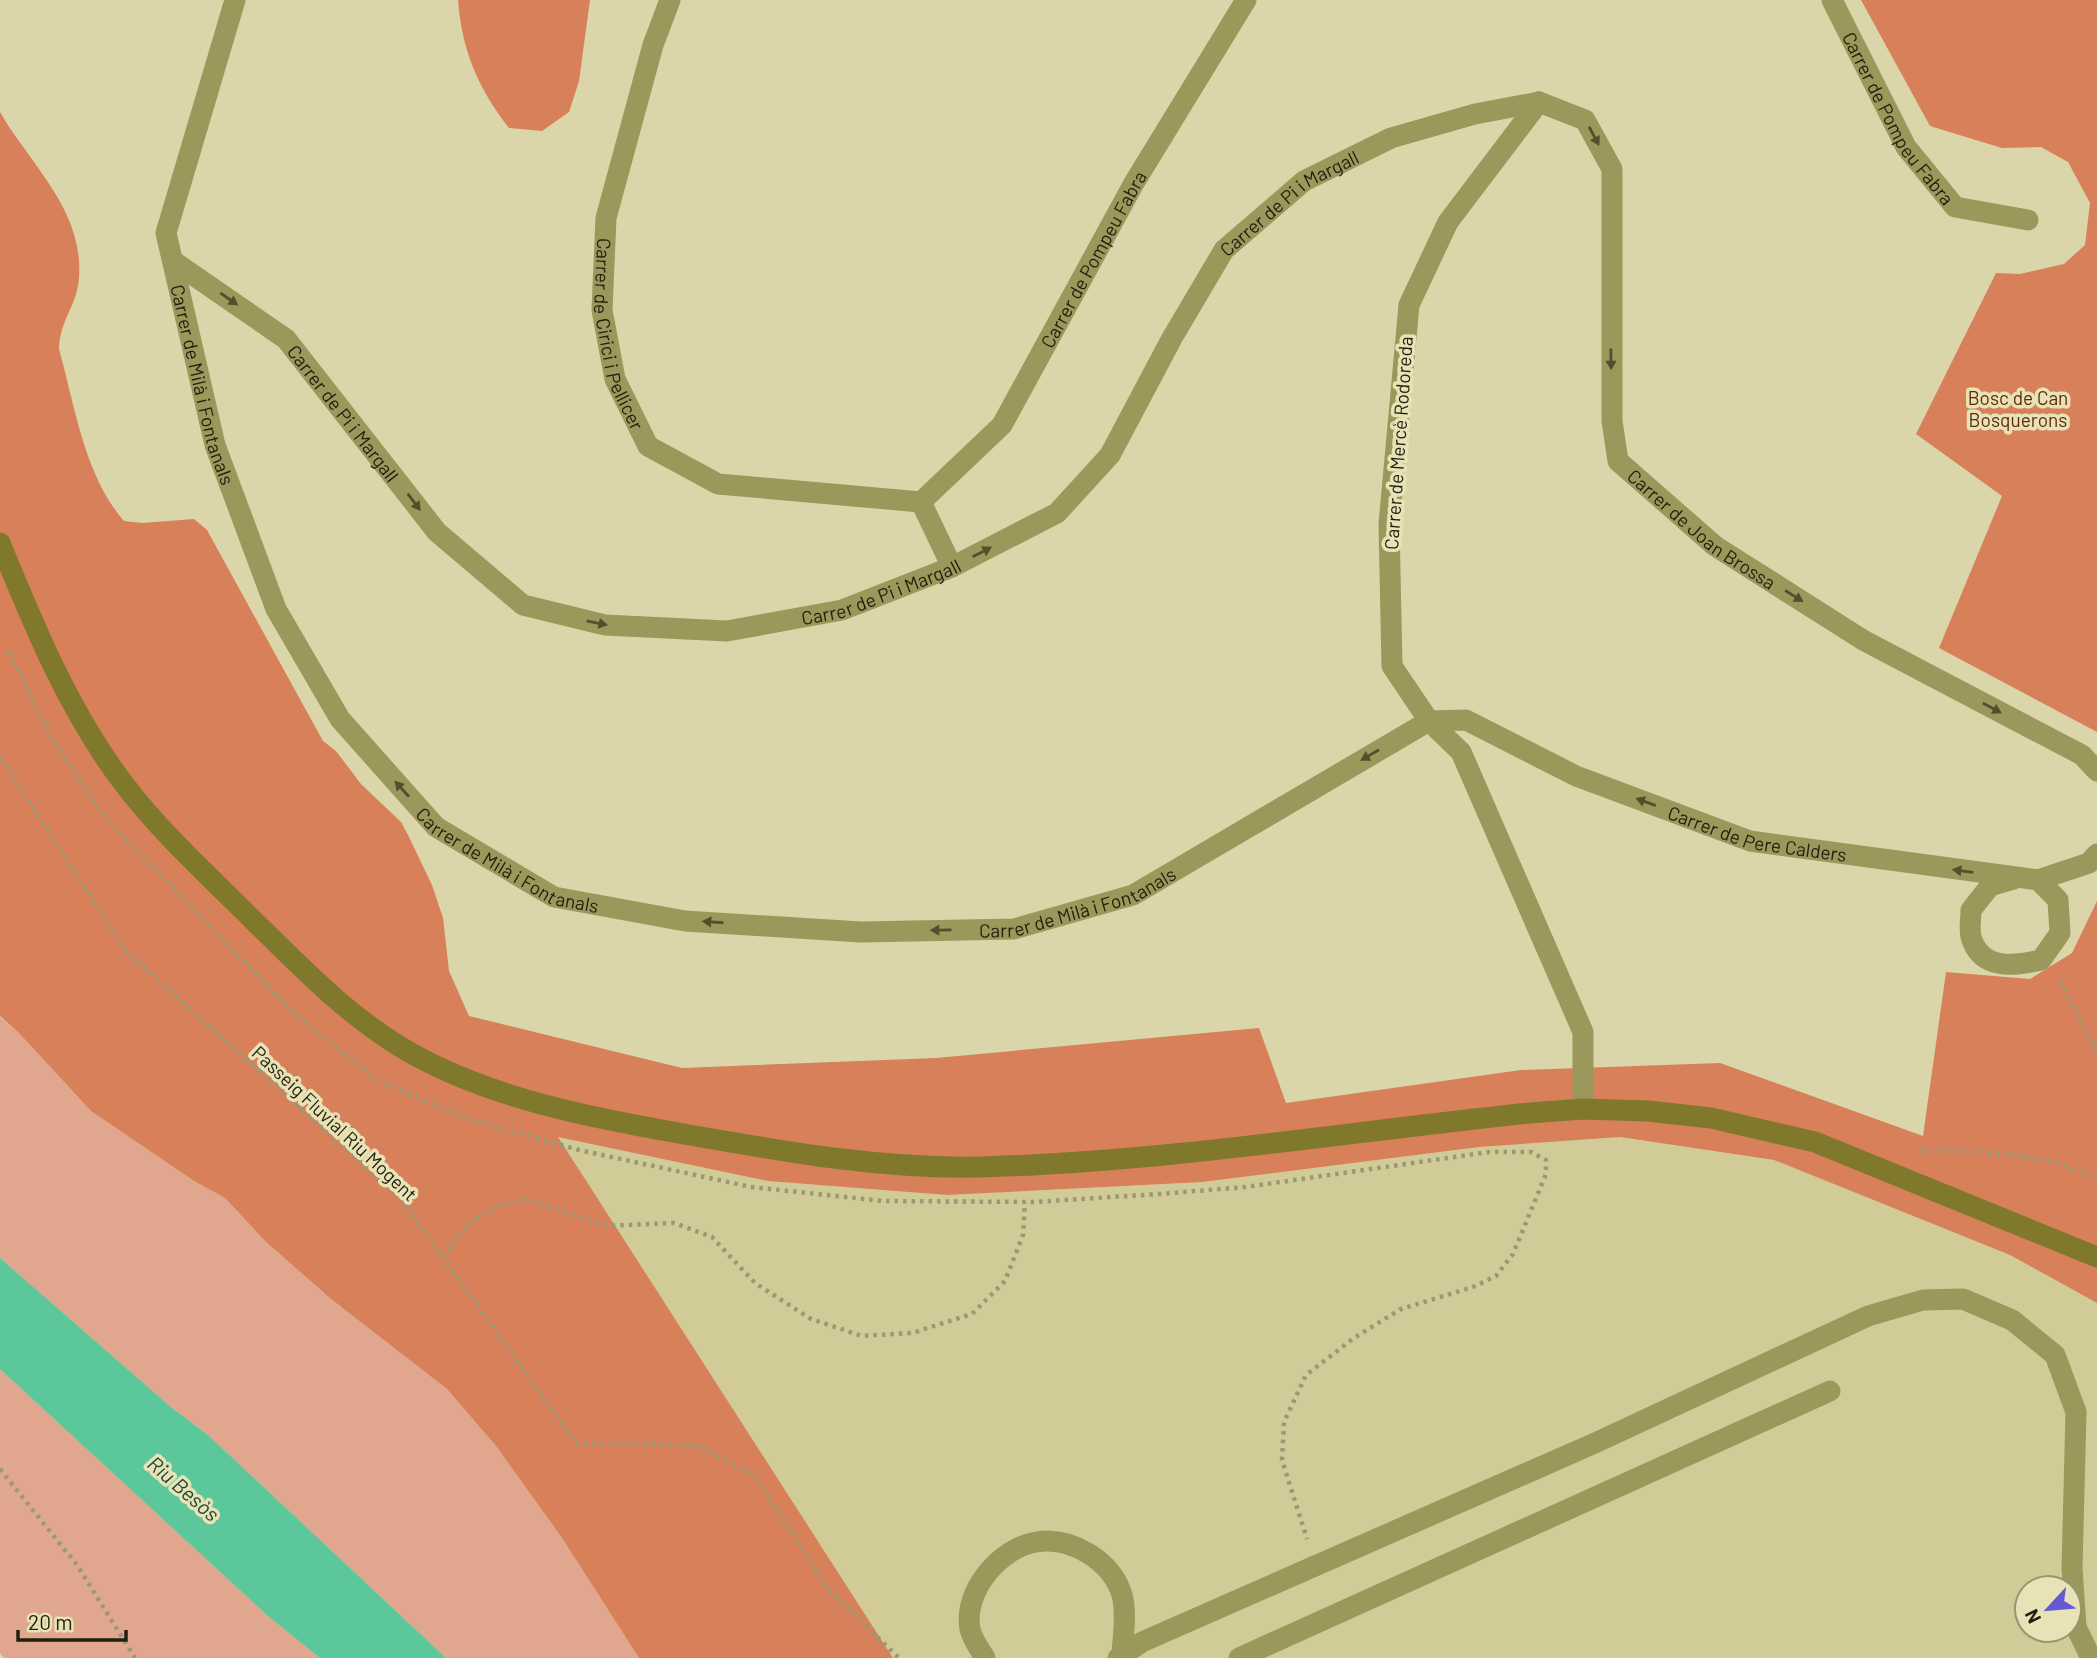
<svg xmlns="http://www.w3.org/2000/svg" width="2097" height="1658" viewBox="0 0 2097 1658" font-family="Barlow,sans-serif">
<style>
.built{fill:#d1cc97;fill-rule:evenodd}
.green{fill:#e0a78e}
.forest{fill:#d7805a}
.water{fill:#5bc79a}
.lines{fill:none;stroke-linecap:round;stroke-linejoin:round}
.path{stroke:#9b9874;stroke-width:4.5;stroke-dasharray:3.5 5;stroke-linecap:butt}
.lane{stroke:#9c975b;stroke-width:21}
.street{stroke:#9c975b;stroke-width:21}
.secondary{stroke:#80782b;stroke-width:21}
.oneway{fill:#524f2d}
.labels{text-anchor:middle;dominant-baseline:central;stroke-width:7;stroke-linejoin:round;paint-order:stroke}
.street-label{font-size:19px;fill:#211f0e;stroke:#e7e3b6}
.park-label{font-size:19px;fill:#61290d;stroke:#e7e3b6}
.water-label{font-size:21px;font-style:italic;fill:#1b4936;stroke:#e7e3b6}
</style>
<rect width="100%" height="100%" fill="#dad6a9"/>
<!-- built -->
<path class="built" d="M557 1136 768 1181 947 1195 1202 1182 1479 1147 1619 1137 1774 1160 2010 1255 2097 1303V1658H893ZM2027 1588H2069V1630H2027Z"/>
<!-- green -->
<path class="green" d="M0 1017 19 1033 91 1111 194 1181 225 1198 265 1241 331 1299 447 1389 496 1446 562 1538 639 1658H446L208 1435 172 1408 0 1258Z
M0 1369 269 1617 320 1658H4L0 1653Z"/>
<!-- forest -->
<path class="forest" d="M458 0H590L579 81 569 112 542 131 509 128C478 88 462 51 458 0Z
M1861 0H2097V732L1939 648 2002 496 1916 434 1996 273 2020 274 2064 264 2085 245 2090 203 2068 162 2041 147 2002 148 1930 126Z
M0 112C31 166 84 210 79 278 77 306 60 319 59 349 75 406 84 475 124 521L142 523 194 519 207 530 323 741 336 751 361 784 401 822 409 837 432 885 443 918 449 971 469 1016 682 1068 936 1058 1259 1028 1286 1103 1521 1070 1720 1063 1923 1136 1946 972 2030 979 2072 953 2097 901V1303L2010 1255 1774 1160 1620 1137 1479 1147 1202 1182 947 1195 768 1181 558 1137 893 1658H639L562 1538 496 1446 447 1389 331 1299 265 1241 225 1198 194 1181 91 1111 19 1033 0 1016Z"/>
<!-- water -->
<path class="water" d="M0 1258 172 1408 208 1435 446 1658H320L269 1617 0 1369Z"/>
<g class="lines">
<!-- path -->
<path class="path" d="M9 652 51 737 103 815 293 1012 376 1080 465 1118 579 1150 751 1187 883 1201 1034 1202 1159 1194 1246 1187 1489 1152H1531L1546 1160V1174L1513 1254 1496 1276 1473 1287 1401 1309 1354 1338 1306 1375 1284 1422 1282 1460 1307 1539
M0 757 126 951 401 1199 576 1443 697 1445 755 1476 828 1589 899 1658
M2060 981 2097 1052
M1920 1151C1977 1149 2044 1153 2097 1179
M443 1257 469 1223 498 1206 526 1199 606 1226 674 1223 712 1237 755 1283 811 1319 862 1336 912 1333 972 1314 1005 1281 1023 1235 1025 1202
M0 1469 77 1565 135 1658"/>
<!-- lane -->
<path class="lane" d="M985 1658C980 1650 972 1639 970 1629 963 1591 1000 1548 1036 1542 1071 1536 1112 1561 1122 1595 1127 1612 1123 1636 1122 1654
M1118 1658 1142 1642 1595 1443 1868 1316 1923 1300 1963 1299 2012 1320 2055 1355 2076 1412 2072 1568 2076 1627 2091 1658
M1239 1658 1830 1391"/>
<!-- street -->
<g class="street">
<path id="s1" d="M235 0 166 233 215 445 276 609 340 719 436 827 554 897 685 921 861 932 1014 929 1133 895 1429 721 1466 720 1576 776 1750 841 2038 880 2089 863 2097 854"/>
<path id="s2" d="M670 0 653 45 606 218 602 310 615 379 648 446 718 484 921 502 952 567"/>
<path id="s3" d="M1832 0 1906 147 1955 207 2028 220"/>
<path d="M1539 102 1448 222 1409 305 1389 524 1392 666 1429 721 1461 752 1583 1032V1109"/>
<path id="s4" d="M1539 102 1585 120 1612 169V421L1618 461 1715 546 1863 640 2082 755 2097 771"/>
<path id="s5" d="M173 261 286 339 437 532 523 605 605 625 727 631 842 610 952 567 1057 513 1110 455 1172 338 1224 250 1304 181 1391 138 1475 114 1539 102"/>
<path id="s6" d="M921 502 1002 425 1134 183 1246 0"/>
<path d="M2014 879 1990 886 1971 910C1971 918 1969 929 1971 937 1981 971 2015 966 2041 960L2060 933 2058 900 2038 880"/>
</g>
<!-- secondary -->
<path class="secondary" d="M0 543C34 626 69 712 124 784 162 834 210 877 255 922 300 966 344 1012 399 1046 487 1100 600 1119 701 1137 793 1153 886 1169 980 1167 1164 1162 1347 1132 1530 1113L1583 1109 1648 1111 1711 1118 1815 1142 2097 1257"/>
</g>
<!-- one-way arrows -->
<defs><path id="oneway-solid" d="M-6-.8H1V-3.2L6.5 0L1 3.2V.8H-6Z" transform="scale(1.75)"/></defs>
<g class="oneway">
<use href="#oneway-solid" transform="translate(1594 136) rotate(62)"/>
<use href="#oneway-solid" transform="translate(229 299) rotate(35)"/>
<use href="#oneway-solid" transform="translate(1611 359) rotate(89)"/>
<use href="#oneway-solid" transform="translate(414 502) rotate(53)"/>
<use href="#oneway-solid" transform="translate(982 552) rotate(-27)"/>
<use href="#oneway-solid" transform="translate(1794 596) rotate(32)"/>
<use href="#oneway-solid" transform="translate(597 623) rotate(12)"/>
<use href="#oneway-solid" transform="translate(1992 708) rotate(28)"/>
<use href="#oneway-solid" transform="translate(1370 755) rotate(150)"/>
<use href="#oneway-solid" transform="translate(402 789) rotate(-132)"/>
<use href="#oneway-solid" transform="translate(1646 802) rotate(-160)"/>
<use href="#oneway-solid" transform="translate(1963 871) rotate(-173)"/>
<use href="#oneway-solid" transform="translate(713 922) rotate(-176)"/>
<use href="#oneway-solid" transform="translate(941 930) rotate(179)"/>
</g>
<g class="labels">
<!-- street labels -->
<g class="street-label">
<text stroke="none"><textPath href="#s3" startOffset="136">Carrer de Pompeu Fabra</textPath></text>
<text stroke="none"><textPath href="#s5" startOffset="1449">Carrer de Pi i Margall</textPath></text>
<text stroke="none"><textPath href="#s6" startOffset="301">Carrer de Pompeu Fabra</textPath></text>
<text stroke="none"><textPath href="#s2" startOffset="346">Carrer de Cirici i Pellicer</textPath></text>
<text stroke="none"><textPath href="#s1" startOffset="399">Carrer de Milà i Fontanals</textPath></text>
<text stroke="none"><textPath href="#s5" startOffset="231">Carrer de Pi i Margall</textPath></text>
<text transform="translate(1398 443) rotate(-86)">Carrer de Mercè Rodoreda</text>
<text stroke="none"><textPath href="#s4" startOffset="506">Carrer de Joan Brossa</textPath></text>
<text stroke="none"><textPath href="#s5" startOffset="861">Carrer de Pi i Margall</textPath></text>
<text stroke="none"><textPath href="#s1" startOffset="2326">Carrer de Pere Calders</textPath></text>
<text stroke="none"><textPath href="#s1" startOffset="987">Carrer de Milà i Fontanals</textPath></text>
<text stroke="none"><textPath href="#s1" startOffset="1575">Carrer de Milà i Fontanals</textPath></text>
<text transform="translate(335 1123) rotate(43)">Passeig Fluvial Riu Mogent</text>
</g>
<!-- park labels -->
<g class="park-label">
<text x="2018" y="397">Bosc de Can<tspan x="2018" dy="22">Bosquerons</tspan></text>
</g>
<!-- water labels -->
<g class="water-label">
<text transform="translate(184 1488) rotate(41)">Riu Besòs</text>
</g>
</g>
<!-- north arrow -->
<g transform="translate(2048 1609) rotate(244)"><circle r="33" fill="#e7e3b6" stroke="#989573" stroke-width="2"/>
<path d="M0-5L12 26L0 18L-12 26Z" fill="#6658d2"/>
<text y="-10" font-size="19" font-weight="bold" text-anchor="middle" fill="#211f0e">N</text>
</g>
<!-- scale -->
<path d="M18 1630v10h108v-10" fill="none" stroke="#211f0e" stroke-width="3.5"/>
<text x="28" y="1630" font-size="21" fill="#211f0e" stroke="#e7e3b6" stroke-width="5" paint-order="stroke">20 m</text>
</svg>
